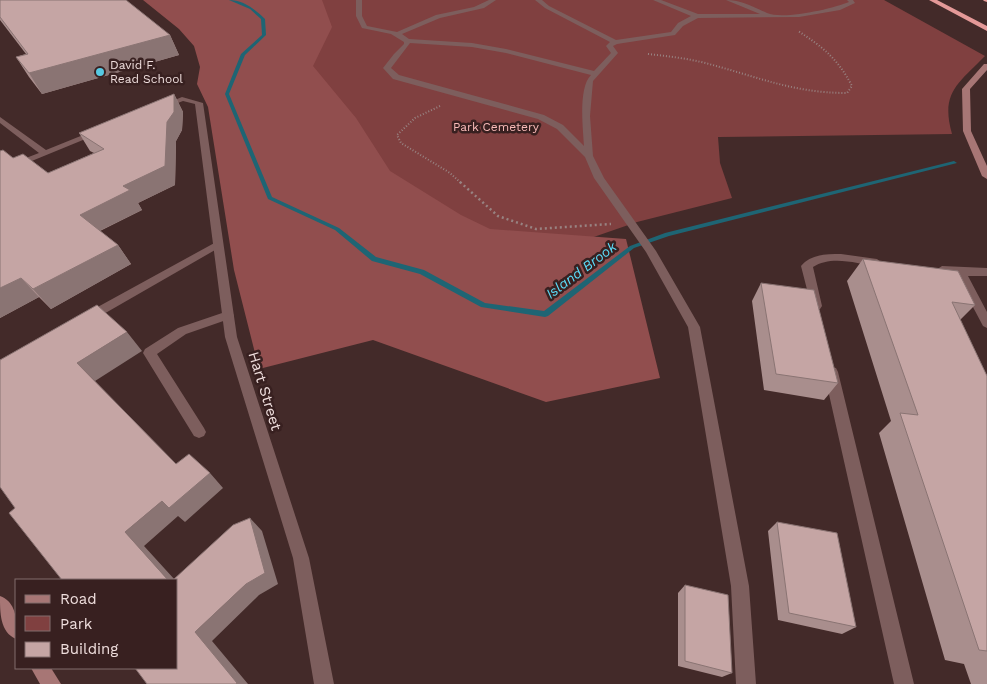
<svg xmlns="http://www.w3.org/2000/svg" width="987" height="684" viewBox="0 0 987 684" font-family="'Work Sans',sans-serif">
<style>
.green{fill:#804040}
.forest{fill:#914e4e}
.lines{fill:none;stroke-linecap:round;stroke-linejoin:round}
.stream{fill:#1e6574;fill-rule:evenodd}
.path-far1{stroke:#988382;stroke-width:2;stroke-dasharray:1 2;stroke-linecap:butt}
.path{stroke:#988382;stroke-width:2.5;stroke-dasharray:2 3;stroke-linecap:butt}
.lane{fill:#7d5e5d;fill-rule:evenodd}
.street{fill:#7d5e5d;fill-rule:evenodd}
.secondary{fill:#a77675;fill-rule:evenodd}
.highway{fill:#e49998;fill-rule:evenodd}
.wall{fill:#a98e8d}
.shaded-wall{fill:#8a7473}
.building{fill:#c5a5a4;stroke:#8a7473}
.poi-dot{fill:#57c9e2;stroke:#382020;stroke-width:2}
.labels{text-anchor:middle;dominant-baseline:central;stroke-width:5;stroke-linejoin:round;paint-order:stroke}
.far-poi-label{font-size:12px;fill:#efdedd;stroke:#382020;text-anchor:start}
.far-park-label{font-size:12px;fill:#f9bbb9;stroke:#382020}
.far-water-label{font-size:14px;font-style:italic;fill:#5cdefb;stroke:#382020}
.street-label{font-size:15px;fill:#efdedd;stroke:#382020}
</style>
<rect width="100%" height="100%" fill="#432a29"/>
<!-- green -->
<path class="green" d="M304 0H884L985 56C959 83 940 92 952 134L718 137 720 163 732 198 637 222 585 240 491 254 279 90Z"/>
<!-- forest -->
<path class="forest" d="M143 0H322L332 27 313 66 356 118 390 171 461 215 490 229 626 239 660 378 546 402 373 340 259 369 234 270 208 107 197 84 200 67 194 46 179 29Z"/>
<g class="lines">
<!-- stream -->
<path class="stream" d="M229 0C243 0 255 9 265 19L266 35 245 55 229 94 272 197 339 228 376 257 424 270 485 303 544 311 630 246 665 233 954 161 957 163 669 236 634 248 548 316 545 317 481 307 420 274 372 261 335 230 268 199 225 94 241 54 262 35 261 19 250 9Z"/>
<!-- path-far1 -->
<path class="path-far1" d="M648 54C666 56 684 58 701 62 754 75 790 93 847 93L852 86C838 59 823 47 798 31
M440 106 415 118 397 135 401 143 450 173 461 183"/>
<!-- path -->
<path class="path" d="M460 182 498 216 536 229 611 224"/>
<!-- lane -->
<path class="lane" d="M356 0H362V16L367 26 397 32 436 15 474 7 489 0H496L484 8 440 18 402 34 409 39 472 43 506 49 594 71 611 53 606 46 610 42 545 8 535 0H542L549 6 616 40 671 32 678 23 691 16 653 0H661L698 14H760L726 0C742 0 753 7 767 13 783 20 832 9 849 2L847 0H853L855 3 840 10 799 17 698 18 683 26 675 35 617 44 613 46 618 53 593 81 590 116 593 156 604 178 656 251 700 327 749 586 756 684H736L731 586 688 327 646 252 594 178 585 157 557 129 538 119 393 79 383 68 394 54 404 44V42L391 34 362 28 356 16ZM410 43 472 47 506 53 591 75C578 88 583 128 584 146L563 125 544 115 399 75 391 68Z
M218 241 222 242 223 244 222 246 102 315H94L92 312 94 309Z
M841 254 877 259 882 263 877 267C857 263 831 255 813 267L822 306 820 309H812L801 266C811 254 827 254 841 254Z
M942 266 987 268V276H968L987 312V328L983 326 956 275 938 273 936 270Z
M228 311 234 315 232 318 186 334 157 354 204 428 206 432 204 436 199 438 194 436 143 353 145 349 178 328Z
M831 367 836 368 838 372 914 684H894L824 372 826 368Z"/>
<!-- street -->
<path class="street" d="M182 97 203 103 237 337 309 558 334 684H314L293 558 225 337 195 104 183 101 162 109 158 107Z
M0 117 46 150 93 131 100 133 0 174V168L39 153 0 123Z"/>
<!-- secondary -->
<path class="secondary" d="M984 64H987V70L970 89 971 131 987 166V179L982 176 963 131 962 89Z
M0 596C18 603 17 623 16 639 0 632 0 613 0 596Z
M31 668H51L61 684H40Z"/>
<!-- highway -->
<path class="highway" d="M929 0H937L987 26V31Z
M983 0H987V2L984 1Z"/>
</g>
<!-- wall -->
<path class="wall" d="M0 0 170 35 179 55 42 94 29 77 16 57 26 54 0 20Z
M174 94 183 112 182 130 176 141 175 185 138 203 142 210 100 231 118 245 131 264 51 309 39 297 0 318V151L13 158 48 173 94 153 90 151 79 133Z
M863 259 975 305 960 320 987 376V684H971L964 664 945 660 879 433 891 421 847 281Z
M761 283 838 383 824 400 764 390 752 301Z
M777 522 856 627 842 634 778 620 768 531Z
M685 585 732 673 722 677 678 666V593Z"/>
<!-- shaded-wall -->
<path class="shaded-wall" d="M170 35 179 55 42 94 29 73Z
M174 94 183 112 182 130 176 141 175 185 138 203 142 210 93 234 80 215 123 186Z
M118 245 131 264 51 309 33 289Z
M21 278 39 297 0 318V288Z
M127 332 142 351 95 381 77 363Z
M210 473 223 488 185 522 178 516 144 546 175 580H168L125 532 162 501Z
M250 518 262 531 278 584 259 595 212 641 248 684H236L195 632 246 584Z"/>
<!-- building -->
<path class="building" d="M0 0H126L170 35 29 73 16 57 28 54 0 17Z
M174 94V112L167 122 165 166 123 186 130 190 80 215 118 245 33 289 21 278 0 288V151L3 150 13 158 23 154 48 173 104 149 79 133Z
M863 259 958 271 975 305 952 302 987 376V651L979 650 900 413 918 415Z
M761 283 814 290 838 383 776 374Z
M97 305 127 332 77 363 176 464 189 454 210 473 169 508 162 501 125 532 168 580H62L9 513 15 508 0 487V360Z
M250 518 265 573 246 584 195 632 237 683 236 684H147L135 668H176V580H173L233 525Z
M777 522 837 533 856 627 789 613Z
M685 585 728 595 732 673 685 661Z"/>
<!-- markers -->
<circle class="poi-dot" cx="100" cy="72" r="5"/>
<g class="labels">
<!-- far-poi labels -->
<g class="far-poi-label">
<text x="110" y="65">David F.<tspan x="110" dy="14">Read School</tspan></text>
</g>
<!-- far-park labels -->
<g class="far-park-label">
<text x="496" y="127">Park Cemetery</text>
</g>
<!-- far-water labels -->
<g class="far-water-label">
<text transform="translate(581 270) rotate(-37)">Island Brook</text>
</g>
<!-- street labels -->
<g class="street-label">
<text transform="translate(265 391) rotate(73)">Hart Street</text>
</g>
</g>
<!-- legend -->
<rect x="15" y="579" width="162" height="90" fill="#382020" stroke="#816c6c"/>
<rect x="25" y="595" width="25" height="8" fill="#a77675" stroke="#816c6c"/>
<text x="60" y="604" font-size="15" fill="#efdedd">Road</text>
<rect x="25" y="616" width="25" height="15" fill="#804040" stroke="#816c6c"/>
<text x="60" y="629" font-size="15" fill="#efdedd">Park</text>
<rect x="25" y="642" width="25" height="15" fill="#c5a5a4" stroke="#816c6c"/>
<text x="60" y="654" font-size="15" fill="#efdedd">Building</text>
</svg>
